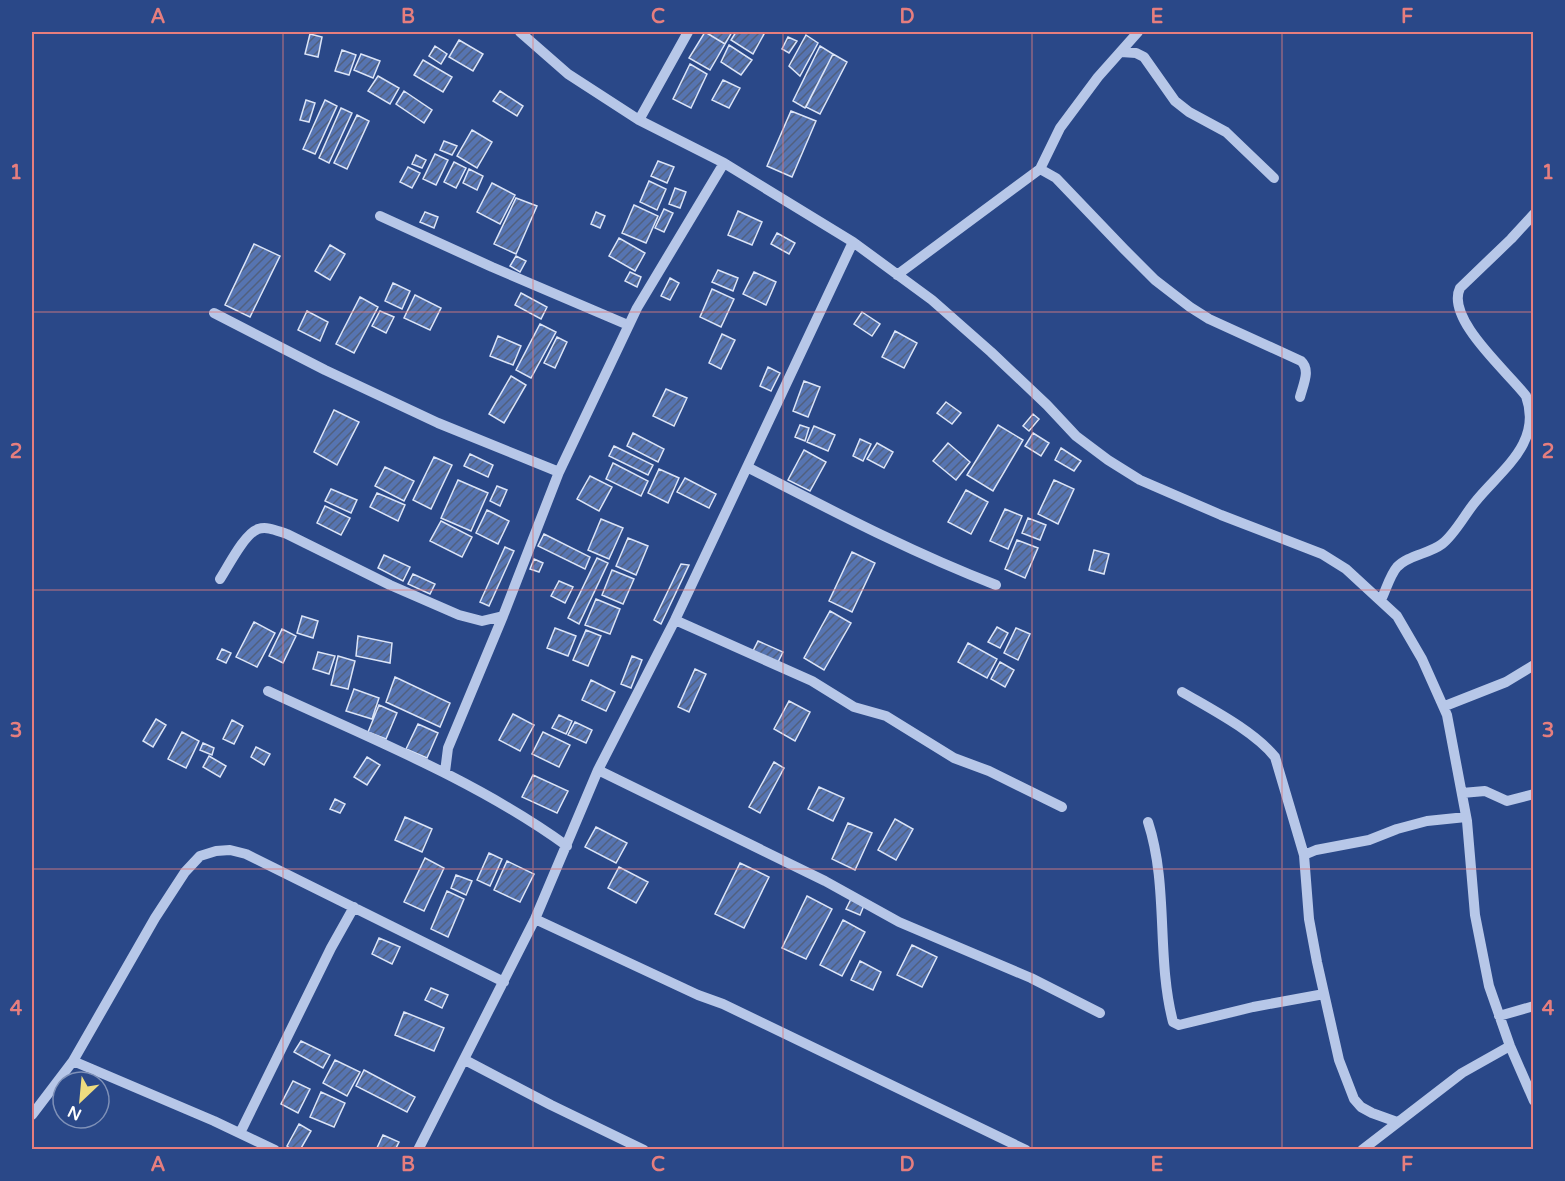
<svg xmlns="http://www.w3.org/2000/svg" width="1565" height="1181" viewBox="0 0 1565 1181" font-family="'Varela Round',sans-serif">
<style>
.building{fill:url(#building-hatch);stroke:#dbe4f7;stroke-width:1.5}
.lines{fill:none;stroke-linecap:round;stroke-linejoin:round}
.minor{stroke:#b7c7e8;stroke-width:10}
.grid{fill:none;stroke:#e67e7e;stroke-width:1.5;stroke-opacity:0.55}
.neatline{fill:none;stroke:#e67e7e;stroke-width:2}
.grid-label{font-size:20px;text-anchor:middle;font-weight:bold;fill:#e67e7e}
</style>
<defs>
<pattern id="building-hatch" width="6" height="6" patternUnits="userSpaceOnUse" patternTransform="scale(1.5)"><rect width="6" height="6" fill="#5674b1"/><path d="M-1 1l2-2M0 6l6-6M5 7l2-2" fill="none" stroke="#51607e"/></pattern>
</defs>
<rect width="100%" height="100%" fill="#2a4888"/>
<!-- building -->
<path class="building" d="M705 32H732L725 44Z
M705 32 725 44 710 70 689 58Z
M736 32H760L764 34 753 54 731 40Z
M310 34 322 37 318 57 305 54Z
M806 35 818 43 800 76 789 66Z
M788 37 797 41 789 53 782 49Z
M459 40 483 54 473 71 449 57Z
M729 45 752 60 741 75 721 62Z
M435 46 447 54 441 64 429 56Z
M820 46 833 54 805 108 793 101Z
M342 50 356 55 349 75 335 71Z
M361 54 380 61 373 78 354 70Z
M833 54 847 62 820 114 806 107Z
M423 60 452 77 443 92 414 75Z
M690 64 707 74 691 108 673 99Z
M378 76 399 88 390 104 368 91Z
M723 80 740 88 729 108 712 100Z
M404 91 432 110 424 123 396 104Z
M500 91 523 106 517 116 493 101Z
M306 100 315 103 309 122 300 120Z
M325 100 337 106 315 154 303 149Z
M341 108 352 113 329 163 319 158Z
M791 111 816 121 792 177 767 166Z
M357 115 369 121 347 169 334 163Z
M472 130 492 142 477 168 457 156Z
M444 141 457 146 452 155 440 150Z
M435 154 448 160 436 185 423 179Z
M416 155 426 160 422 168 412 164Z
M658 161 674 167 667 183 651 176Z
M454 162 466 168 456 188 444 182Z
M408 167 420 173 412 188 400 182Z
M469 169 483 176 477 190 463 183Z
M649 181 666 189 657 210 640 202Z
M492 183 515 195 500 224 477 212Z
M675 188 686 192 680 208 669 204Z
M516 198 537 206 516 254 494 244Z
M634 205 658 216 646 243 622 233Z
M664 209 673 213 664 232 655 228Z
M738 211 762 222 752 245 728 235Z
M425 212 438 217 434 228 420 222Z
M596 212 605 216 600 228 591 224Z
M777 233 795 243 789 254 771 244Z
M619 238 645 253 635 271 609 256Z
M254 244 280 256 250 317 225 305Z
M330 245 345 254 330 280 315 271Z
M516 256 526 261 520 272 510 266Z
M718 270 738 278 733 291 712 282Z
M630 272 641 277 637 287 625 281Z
M754 272 776 282 766 305 743 294Z
M670 278 679 283 670 300 661 296Z
M393 283 410 291 402 309 385 301Z
M712 289 734 299 721 327 700 317Z
M521 293 547 307 541 319 515 305Z
M415 295 441 308 430 330 404 318Z
M360 297 378 307 354 353 336 344Z
M307 311 328 322 320 341 298 330Z
M380 311 394 317 386 333 372 326Z
M862 312 880 324 872 336 854 324Z
M540 324 556 332 531 378 516 370Z
M895 331 917 343 904 368 882 357Z
M722 334 735 340 721 369 709 363Z
M498 336 521 346 513 365 490 356Z
M557 337 567 342 555 368 544 363Z
M768 367 780 373 771 391 760 386Z
M511 376 526 385 504 423 489 414Z
M804 381 820 387 808 417 793 411Z
M666 389 687 398 674 426 653 416Z
M946 402 961 413 952 424 937 413Z
M334 410 359 422 337 465 314 452Z
M1033 414 1039 419 1029 431 1023 426Z
M800 425 809 428 805 441 795 437Z
M998 425 1023 440 993 491 967 475Z
M814 426 835 435 828 451 807 442Z
M633 433 664 449 658 462 627 446Z
M1033 433 1049 443 1041 456 1025 446Z
M860 439 871 444 863 461 853 456Z
M877 443 893 452 884 468 867 459Z
M948 443 970 462 956 480 933 461Z
M614 446 653 465 648 475 609 456Z
M1061 448 1081 461 1074 471 1055 460Z
M804 450 826 462 810 491 788 480Z
M470 454 493 465 488 477 464 466Z
M434 457 452 465 431 509 413 500Z
M613 463 648 481 641 496 606 479Z
M385 467 414 481 404 501 375 486Z
M659 469 679 478 668 503 648 493Z
M590 476 612 487 599 511 577 499Z
M685 478 716 494 709 508 677 492Z
M458 480 488 493 471 531 441 518Z
M1054 480 1074 489 1058 524 1038 514Z
M497 486 507 490 500 506 490 501Z
M331 489 357 500 351 513 325 501Z
M966 490 988 502 971 534 948 522Z
M377 493 405 505 398 521 370 507Z
M325 506 350 518 341 535 317 523Z
M1005 509 1022 516 1008 549 990 541Z
M487 510 509 521 498 544 476 533Z
M1028 518 1046 525 1040 540 1022 533Z
M601 519 623 528 609 559 588 550Z
M441 521 472 537 462 557 430 541Z
M544 534 590 557 585 569 538 546Z
M628 538 648 546 636 575 616 566Z
M1017 540 1038 548 1025 578 1005 569Z
M505 547 514 551 489 606 480 602Z
M1094 550 1109 554 1104 574 1089 570Z
M852 552 875 563 852 612 829 601Z
M384 555 410 567 403 581 378 568Z
M597 558 608 563 579 624 568 618Z
M534 559 543 563 539 572 530 569Z
M681 564 689 565 661 624 654 620Z
M612 570 634 579 623 604 602 595Z
M413 574 435 584 430 594 408 584Z
M559 581 573 587 565 603 551 596Z
M596 599 620 609 610 634 585 625Z
M830 611 851 623 824 670 804 658Z
M302 616 318 621 313 638 297 633Z
M254 622 275 633 257 667 236 657Z
M997 627 1008 633 1000 648 988 642Z
M555 628 576 636 568 656 547 648Z
M1016 628 1030 634 1018 660 1004 653Z
M282 629 296 636 283 663 269 656Z
M586 630 601 636 588 666 573 660Z
M358 636 392 643 390 663 356 656Z
M758 641 783 652 778 662 753 651Z
M968 643 997 659 987 678 958 662Z
M222 649 231 653 226 663 217 659Z
M318 652 335 656 329 674 313 669Z
M338 656 355 661 348 689 331 685Z
M632 656 642 660 631 688 621 684Z
M1000 662 1014 670 1005 687 991 679Z
M695 669 706 674 689 712 678 707Z
M395 677 450 703 440 727 386 702Z
M591 680 615 692 606 711 582 700Z
M354 689 379 698 372 719 346 711Z
M789 701 810 712 795 741 774 729Z
M379 705 397 713 386 739 368 732Z
M513 714 534 725 520 751 499 740Z
M559 715 572 721 566 734 552 728Z
M156 719 166 725 153 747 143 741Z
M232 720 243 726 234 744 223 739Z
M575 722 592 730 586 743 568 735Z
M418 724 438 733 427 758 406 749Z
M182 732 199 741 186 768 168 759Z
M543 732 570 745 559 767 532 754Z
M203 743 214 748 212 755 200 750Z
M256 747 270 754 264 765 251 757Z
M209 756 226 766 220 777 203 767Z
M367 757 380 765 367 785 354 777Z
M774 762 784 768 760 813 749 807Z
M533 775 568 791 557 813 522 797Z
M819 787 844 798 833 821 808 809Z
M335 799 345 804 340 813 330 809Z
M405 817 432 829 422 852 395 840Z
M895 819 913 829 896 860 878 850Z
M848 823 872 833 855 870 832 859Z
M596 827 627 843 616 863 585 847Z
M489 853 502 859 490 886 477 880Z
M425 858 444 868 424 911 404 902Z
M507 861 534 874 520 902 494 890Z
M740 863 769 877 744 928 715 914Z
M619 867 648 882 636 903 608 888Z
M456 875 472 881 466 895 451 888Z
M447 891 464 899 448 937 431 929Z
M807 896 832 909 806 959 782 948Z
M852 897 865 903 860 915 846 909Z
M843 920 865 932 842 976 820 965Z
M379 938 400 947 392 964 372 954Z
M912 945 937 957 922 987 897 975Z
M860 961 881 972 873 990 851 980Z
M431 988 448 995 442 1008 425 1000Z
M404 1012 444 1028 434 1051 395 1035Z
M301 1041 330 1055 323 1068 294 1052Z
M335 1060 360 1072 347 1096 323 1083Z
M364 1070 415 1097 407 1112 356 1086Z
M293 1081 310 1089 298 1113 281 1104Z
M321 1092 345 1103 334 1127 310 1117Z
M299 1124 311 1131 300 1150H292L287 1146Z
M383 1135 399 1142 395 1150H376Z"/>
<g class="lines">
<!-- minor -->
<path class="minor" d="M520 32 568 74 639 120 724 163 853 242 932 300 991 352 1047 405 1076 436 1108 460 1140 480 1221 515 1322 554 1346 569 1397 616 1422 659 1447 715 1467 821 1475 915 1489 986 1510 1046 1534 1101
M1121 52 1136 53 1144 57 1175 101 1189 112 1226 132 1274 178
M639 120 688 32
M1040 169 1056 178 1124 249 1155 280 1190 307 1209 319 1301 361C1311 370 1303 385 1300 397
M380 216 492 267 628 325
M897 275 1040 169 1060 128 1098 77 1138 32
M214 313 325 370 438 423 559 472
M747 467C829 509 910 552 996 585
M220 579C228 567 244 534 258 529 268 526 277 531 287 534L390 585 459 615 482 621 503 616
M1381 600C1386 590 1390 575 1397 567 1408 555 1429 554 1442 544 1455 534 1465 514 1476 501 1501 470 1543 443 1526 396 1509 373 1445 319 1460 288L1511 239 1534 214
M675 620 812 681 854 707 886 716 954 758 989 771 1062 807
M268 691C369 738 476 780 567 846
M1182 692C1211 709 1254 731 1275 757L1304 855 1309 919 1317 962 1339 1060 1354 1099 1361 1107 1372 1113 1397 1122
M1445 706 1506 682 1534 665
M598 770 825 881 899 922 1031 978 1100 1013
M445 772 448 748 503 616 559 472 637 308 724 163
M1462 793 1485 791 1507 801 1534 794
M1148 822C1169 886 1156 957 1173 1022L1179 1025 1253 1007 1324 994
M1304 855 1316 850 1369 840 1397 829 1427 821 1466 817
M535 919 698 995 723 1004 1026 1150
M1499 1016 1534 1006
M465 1060 551 1105 644 1150
M73 1061 214 1121 275 1150
M32 1115 73 1061 155 918 185 872 200 856 216 851 230 850 246 854 504 982
M240 1133 331 948 354 907
M418 1150 535 919 598 770 675 620 853 242
M1362 1150 1462 1073 1510 1046"/>
</g>
<!-- grid -->
<path class="grid" d="M283 32V1150M533 32V1150M783 32V1150M1032 32V1150M1282 32V1150M32 312H1534M32 590H1534M32 869H1534"/>
<!-- border -->
<rect width="1565" height="1181" fill="none" stroke="#2a4888" stroke-width="66"/>
<!-- north arrow -->
<g transform="translate(81 1100) rotate(206)"><circle r="28" fill="#2a4888" stroke="#7f91b8" stroke-width="1.5"/>
<path d="M0-4.5L10 22L0 15L-10 22Z" fill="#eedc7f"/>
<text y="-9" font-size="16" font-weight="bold" text-anchor="middle" fill="#ffffff">N</text>
</g>
<rect x="33" y="33" width="1499" height="1115" class="neatline"/>
<g class="grid-label">
<text x="158" y="23">A</text>
<text x="408" y="23">B</text>
<text x="658" y="23">C</text>
<text x="907" y="23">D</text>
<text x="1157" y="23">E</text>
<text x="1407" y="23">F</text>
<text x="16" y="179">1</text>
<text x="1548" y="179">1</text>
<text x="16" y="458">2</text>
<text x="1548" y="458">2</text>
<text x="16" y="737">3</text>
<text x="1548" y="737">3</text>
<text x="16" y="1015">4</text>
<text x="1548" y="1015">4</text>
<text x="158" y="1171">A</text>
<text x="408" y="1171">B</text>
<text x="658" y="1171">C</text>
<text x="907" y="1171">D</text>
<text x="1157" y="1171">E</text>
<text x="1407" y="1171">F</text>
</g>
</svg>
